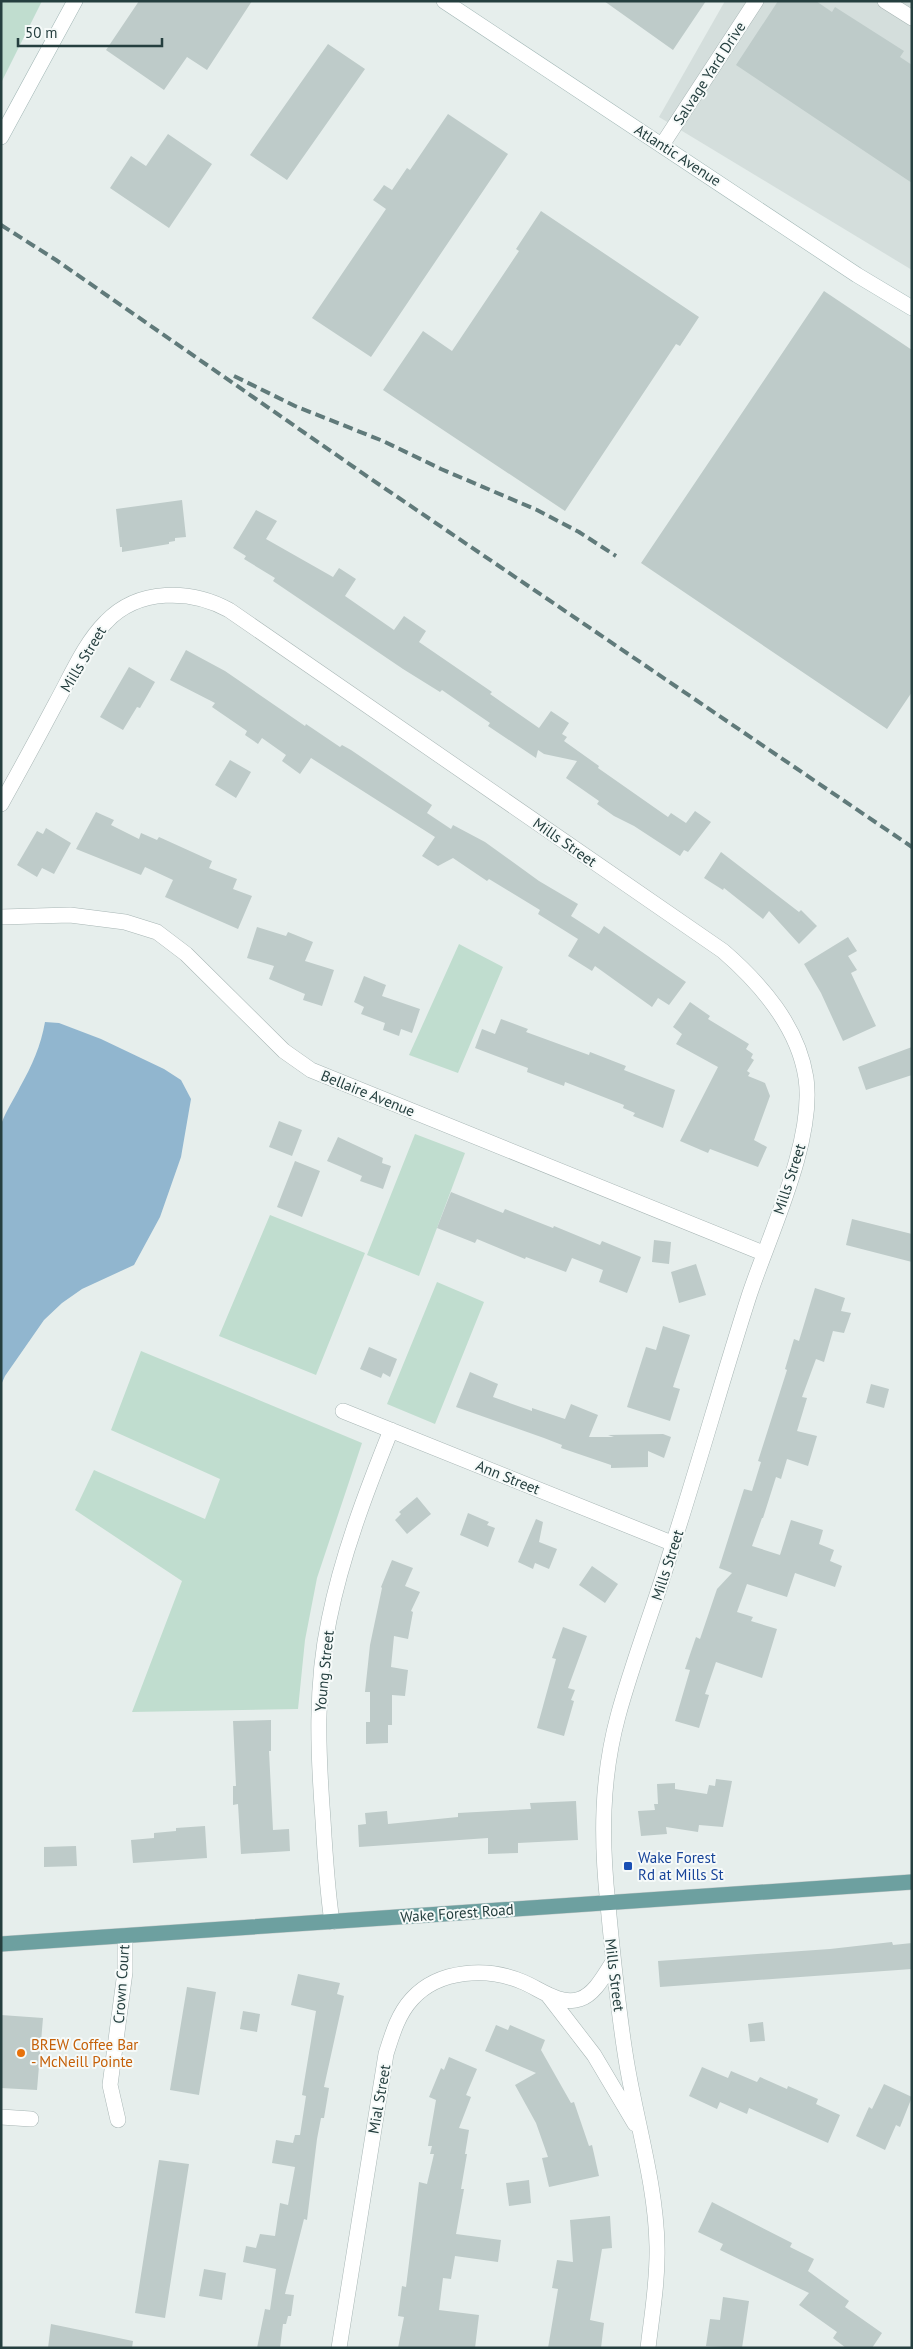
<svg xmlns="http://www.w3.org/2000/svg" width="913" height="2349" viewBox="0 0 913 2349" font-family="'PT Sans',sans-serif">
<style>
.built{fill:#d4dedc}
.green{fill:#c0ddcf}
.water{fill:#91b6cf}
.building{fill:#becbc9}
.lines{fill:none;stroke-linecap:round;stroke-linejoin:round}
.street-casing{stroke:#a8b6b5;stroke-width:16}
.secondary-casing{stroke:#a1b6b5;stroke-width:16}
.primary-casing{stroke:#c2c9c9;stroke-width:16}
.street{stroke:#fff;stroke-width:15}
.secondary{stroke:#fff;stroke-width:15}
.primary{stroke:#6da0a0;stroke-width:15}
.rail{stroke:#607a7a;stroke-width:4;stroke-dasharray:10 5;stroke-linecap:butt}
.transit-dot{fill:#1a4fb4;stroke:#f6faf9;stroke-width:2}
.food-dot{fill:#e8710a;stroke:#f6faf9;stroke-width:2}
.labels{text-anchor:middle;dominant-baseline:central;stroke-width:4;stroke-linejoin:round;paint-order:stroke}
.street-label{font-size:15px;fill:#253f3f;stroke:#f6faf9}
.transit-label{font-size:15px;fill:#164399;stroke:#f6faf9;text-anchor:start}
.food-label{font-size:15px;fill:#c56008;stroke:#f6faf9;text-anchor:start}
</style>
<rect width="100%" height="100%" fill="#e6eeec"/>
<!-- built -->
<path class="built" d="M725 1H912V270L659 117Z"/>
<!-- green -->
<path class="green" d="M1 1H42L1 83Z
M459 944 503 967 458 1073 409 1055Z
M415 1134 465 1153 419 1276 367 1255Z
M270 1215 365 1253 316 1375 219 1336Z
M437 1282 484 1302 435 1424 387 1404Z
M141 1351 362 1443 317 1578 305 1640 298 1709 132 1712 182 1581 75 1510 94 1470 205 1519 220 1479 111 1430Z"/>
<!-- water -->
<path class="water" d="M45 1022 59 1023 101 1039 164 1069 181 1080 191 1099 181 1157 160 1217 134 1265 82 1289 62 1303 44 1320 5 1376 1 1385 2 1122C7 1109 14 1099 20 1087 32 1066 41 1045 45 1022Z"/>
<!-- building -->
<path class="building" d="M139 1H252L207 70 187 57 164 90 106 50Z
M604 1H706L673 50Z
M778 1H816L832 12 835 7 904 51 900 57 912 65V183L736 65Z
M328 44 365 69 287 180 250 155Z
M448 114 508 154 371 357 312 318 386 209 373 200 384 185 392 190 407 168 410 170Z
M168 134 212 164 169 228 110 188 131 156 146 166Z
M541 211 699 317 680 346 676 344 565 511 383 390 423 331 452 351 519 251 516 249Z
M824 291 912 350V692L887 729 641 563Z
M182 500 186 537 175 538V541L169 542V544L122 552V547H120L116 509Z
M256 510 277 521 266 539 333 577 339 568 356 579 345 596 394 630 404 616 426 631 419 642 492 692 490 694 539 728 551 711 569 723 562 734 567 737 564 741 599 766 598 768 668 817 671 813 686 823 695 811 711 822 688 852 684 850 680 856 634 826 614 816 597 804 599 801 566 778 577 761 544 754 538 750 536 758 488 726 490 723 468 708 442 690 440 692 403 669 273 581 275 578 244 559 246 556 233 548Z
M186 650 225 671 305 726 306 724 340 747 342 745 351 750 432 805 427 813 451 829 453 825 485 842 539 881 578 904 571 916 599 934 604 926 686 982 669 1005 658 998 652 1007 595 966 592 971 568 956 578 939 538 914 540 910 489 879 487 881 453 858 438 866 422 856 435 837 311 758 300 774 282 761 286 755 262 738 258 744 245 735 247 731 212 707 215 703 170 680Z
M129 667 155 682 140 708 137 707 123 730 100 717Z
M230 760 251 772 236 798 215 785Z
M96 812 114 820 111 825 139 839 141 833 157 840 159 837 212 861 209 868 237 879 233 889 252 896 238 929 165 897 173 880 145 867 141 875 76 849Z
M46 828 71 843 54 874 42 868 37 877 17 865 37 831 43 834Z
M721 852 799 912 801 910 817 926 799 944 769 911 763 919 724 888 723 890 704 878Z
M257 927 286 936 288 932 313 942 305 961 334 970 322 1006 303 1000 305 994 269 979 274 966 247 958Z
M848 937 857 951 848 956 857 970 851 973 876 1026 843 1041 821 993 804 964Z
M364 976 386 985 382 996 420 1009 412 1033 401 1029 399 1036 383 1030 385 1023 361 1014 364 1007 354 1002Z
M690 1002 710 1016 708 1019 749 1044 746 1049 753 1054 751 1058 754 1060 747 1071 750 1073 748 1076 765 1083 770 1096 754 1140 767 1147 758 1167 710 1149 708 1153 680 1141 718 1067 676 1044 682 1034 673 1027Z
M501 1019 528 1029 526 1032 589 1055 590 1052 626 1066 624 1070 675 1090 663 1128 633 1116 635 1113 623 1108 624 1105 565 1082 564 1086 527 1072 528 1068 475 1048 482 1029 495 1034Z
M912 1047V1075L866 1090 858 1067Z
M279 1121 302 1130 292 1156 269 1147Z
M338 1137 383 1158 382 1163 391 1166 383 1189 360 1181 362 1176 327 1161Z
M295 1161 320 1171 302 1217 277 1207Z
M451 1192 503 1213 505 1209 553 1228 554 1226 600 1245 602 1241 641 1257 627 1293 599 1282 603 1270 572 1258 566 1272 526 1257 525 1259 477 1239 475 1243 437 1228Z
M852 1219 912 1234V1262L846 1245Z
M654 1240 671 1242 669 1264 652 1262Z
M696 1264 706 1295 679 1303 671 1272Z
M815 1288 845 1298 841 1311 851 1313 844 1333 833 1331 824 1362 816 1359 802 1397 807 1398 797 1431 817 1436 808 1466 787 1459 781 1479 776 1477 763 1518H762L752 1546 780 1555 791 1520 823 1530 819 1544 834 1550 830 1561 842 1566 835 1587 795 1573 787 1597 747 1584 737 1612 753 1617 751 1621 777 1629 762 1678 716 1662 705 1694 709 1695 699 1728 675 1721 690 1670 685 1669 696 1637 700 1639 717 1589 732 1573 719 1568 744 1489 752 1491 761 1462 758 1461 787 1370 785 1369 794 1339 799 1341Z
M663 1326 690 1335 673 1387 680 1389 670 1421 627 1407 646 1347 656 1350Z
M369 1347 397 1359 390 1377 383 1373 381 1378 360 1369Z
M470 1372 498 1384 493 1397 532 1411V1408L565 1419 571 1404 598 1415 589 1437H614L608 1435 663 1434 671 1437 664 1458 648 1451V1467L611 1468V1465L561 1448 562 1445 544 1438 456 1407Z
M871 1384 889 1389 884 1408 866 1403Z
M417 1497 431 1514 407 1534 395 1520 401 1514 399 1512Z
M468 1513 489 1522 487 1525 495 1528 488 1547 460 1535Z
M536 1519 543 1522 539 1542 557 1549 549 1569 535 1563 533 1569 518 1562Z
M392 1560 413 1568 405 1586 420 1592 411 1611 413 1612 408 1639 394 1636 391 1667 408 1670 405 1696 392 1695V1725H388V1743L366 1744V1722H370V1692H365L370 1645 382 1588 381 1587Z
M592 1566 618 1584 605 1603 579 1585Z
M563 1627 587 1636 568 1688 575 1690 571 1700 574 1701 564 1736 537 1728 556 1659 552 1658Z
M271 1720V1751H269L273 1830 289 1829 290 1851 241 1854 238 1804 233 1805V1786H236L233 1721Z
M716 1779 732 1781 723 1827 699 1825 698 1832 666 1827 667 1834 641 1836 638 1811 655 1810 654 1804H658L657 1784 675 1783V1789L707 1794 709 1785 715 1786Z
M576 1801 578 1840 518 1843V1853L488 1854V1838L359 1847 358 1825 366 1824 365 1813 387 1811 388 1824 458 1817V1813L531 1809 530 1803Z
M205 1826 207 1858 133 1863 131 1840 154 1838V1833L176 1831V1828Z
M76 1846 77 1866 44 1867V1847Z
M892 1942 893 1945 912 1943V1969L660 1987 658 1961 830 1949Z
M298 1974 340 1983 337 1994 344 1996 324 2087 329 2088 324 2118H321L317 2139 307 2220 304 2219 285 2294 294 2295 291 2316H288L286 2324H283L280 2348H257L265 2309 270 2310 276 2269 243 2262 246 2246 256 2248 260 2234 275 2236 280 2203 288 2205 295 2167 272 2163 276 2140 293 2143 295 2135H300L306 2096 302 2095 316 2011 291 2005Z
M187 1987 216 1992 199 2095 170 2090Z
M243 2011 260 2014 257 2032 240 2029Z
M1 2015 43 2018 37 2090 1 2088Z
M763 2022 765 2041 750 2042 748 2024Z
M496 2025 508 2030 510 2025 545 2040 541 2050 571 2103 574 2102 589 2146 592 2145 599 2176 549 2187 542 2158 548 2157 536 2123 515 2085 536 2073 485 2051Z
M449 2057 477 2069 466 2095 471 2097 459 2128 469 2130 465 2154H467L461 2189H464L456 2234 501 2240 498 2262 455 2256 451 2279 443 2278 439 2310 479 2315 475 2348H398L404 2317 398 2316 402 2286 406 2287 419 2182 427 2184 434 2154H430L432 2146H428L436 2100 429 2097 441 2068 444 2070Z
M702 2067 728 2078 731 2071 757 2082 760 2077 787 2089 788 2086 818 2099 816 2104 840 2115 828 2143 749 2108 747 2114 720 2102 717 2109 689 2096Z
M884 2084 912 2097 900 2127 896 2125 885 2150 856 2136 869 2107 872 2109Z
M159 2160 189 2164 165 2318 135 2313Z
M529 2180 531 2203 509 2206 506 2183Z
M712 2202 792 2243 790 2247 814 2259 808 2271 849 2301 845 2307 882 2333 872 2348H846L833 2338 837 2332 799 2305 809 2293 720 2250 723 2244 698 2232Z
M610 2216 612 2248 602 2249 590 2320 604 2323 601 2348H548L558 2289 552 2288 557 2260 573 2262 570 2220Z
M204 2269 226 2273 222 2300 199 2296Z
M723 2297 749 2301 742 2348 706 2346 710 2319 720 2320Z
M51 2324 133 2341 132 2348H48Z"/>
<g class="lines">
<defs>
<path id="street" d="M885 1 912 18
M662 145 756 1
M1 804C20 770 38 737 56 703 71 676 84 644 106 622 138 588 191 589 229 610L723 951C761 984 798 1026 806 1078 815 1141 769 1235 749 1296 723 1377 700 1460 674 1541 657 1600 634 1657 618 1716 601 1779 601 1840 608 1905 613 1958 618 2012 627 2065 637 2124 656 2186 657 2246 658 2280 652 2314 648 2348
M1 917 70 915 125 922 157 932 186 954 284 1051 311 1070 763 1253
M343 1411 674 1544
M332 1922C327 1888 325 1854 323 1820 318 1753 315 1686 329 1620 342 1555 366 1492 391 1430
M547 1994 594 2055 635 2124
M1 2117 31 2119
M118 2120 110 2085 125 1972V1936
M339 2348 386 2054C392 2035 398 2014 412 1999 439 1969 488 1967 523 1982 540 1989 560 2006 580 1999 595 1994 605 1974 613 1962"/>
<path id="secondary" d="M444 1 857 275 912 308
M1 137 75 1"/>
<path id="primary" d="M1 1944 912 1882"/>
</defs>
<!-- street casing -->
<use href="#street" class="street-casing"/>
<!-- secondary casing -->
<use href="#secondary" class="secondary-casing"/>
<!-- primary casing -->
<use href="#primary" class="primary-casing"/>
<!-- street -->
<use href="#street" class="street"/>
<!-- secondary -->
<use href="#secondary" class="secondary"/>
<!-- primary -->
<use href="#primary" class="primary"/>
<!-- rail -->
<path class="rail" d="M1 225 56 260 371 479 912 847
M234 376 295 406 383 441 441 469 537 510 579 532 616 556"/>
</g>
<!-- markers -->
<rect class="transit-dot" x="623" y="1861" width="10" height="10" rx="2.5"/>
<circle class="food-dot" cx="21" cy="2053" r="5"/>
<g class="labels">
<!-- street labels -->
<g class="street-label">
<text transform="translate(709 73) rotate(-57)">Salvage Yard Drive</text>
<text transform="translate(678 155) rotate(33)">Atlantic Avenue</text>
<text transform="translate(83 659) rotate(-59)">Mills Street</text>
<text transform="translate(565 842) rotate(35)">Mills Street</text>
<text transform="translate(368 1093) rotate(22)">Bellaire Avenue</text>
<text transform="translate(789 1179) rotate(-72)">Mills Street</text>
<text transform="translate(508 1477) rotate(22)">Ann Street</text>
<text transform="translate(667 1565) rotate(-72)">Mills Street</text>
<text transform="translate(324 1671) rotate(-84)">Young Street</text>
<text transform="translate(457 1913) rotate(-4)">Wake Forest Road</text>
<text transform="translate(615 1975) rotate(83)">Mills Street</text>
<text transform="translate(121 1984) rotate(-86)">Crown Court</text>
<text transform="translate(379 2099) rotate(-80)">Mial Street</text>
</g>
<!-- transit labels -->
<g class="transit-label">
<text x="638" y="1857">Wake Forest<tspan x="638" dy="17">Rd at Mills St</tspan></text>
</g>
<!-- food labels -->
<g class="food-label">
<text x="31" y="2044">BREW Coffee Bar<tspan x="31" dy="17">- McNeill Pointe</tspan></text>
</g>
</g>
<!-- border -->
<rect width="913" height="2349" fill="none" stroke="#253f3f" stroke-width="5"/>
<!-- scale -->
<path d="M18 38v8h144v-8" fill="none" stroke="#253f3f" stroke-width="2.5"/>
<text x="25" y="38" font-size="15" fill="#253f3f" stroke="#f6faf9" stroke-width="4" paint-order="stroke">50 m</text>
</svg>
